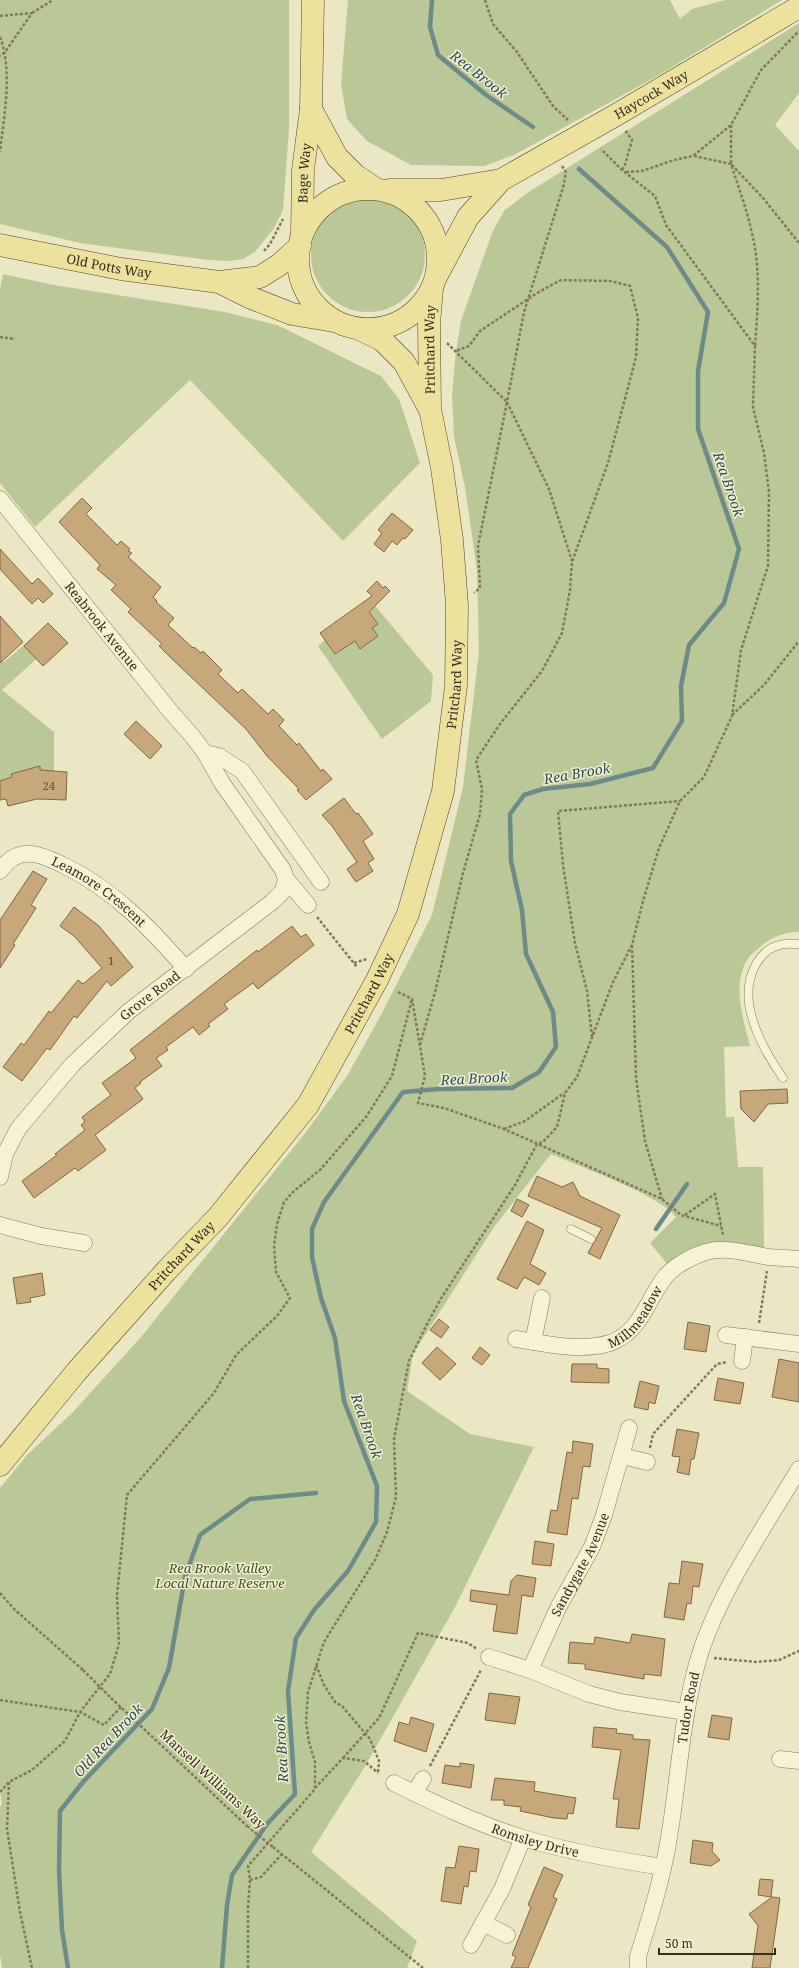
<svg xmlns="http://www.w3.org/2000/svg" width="799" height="1968" viewBox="0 0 799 1968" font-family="'Noto Serif',serif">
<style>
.green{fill:#bac898}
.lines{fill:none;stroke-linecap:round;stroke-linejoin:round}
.stream{stroke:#6d8b89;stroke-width:4.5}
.building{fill:#c7a87b;stroke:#826743}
.lane-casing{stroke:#84785b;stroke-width:9}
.street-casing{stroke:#84785b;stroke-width:17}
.primary-casing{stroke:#52462f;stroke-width:23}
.path{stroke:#84785b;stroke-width:2.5;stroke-dasharray:3 2;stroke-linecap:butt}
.lane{stroke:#f6f2d6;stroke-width:8}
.street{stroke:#f6f2d6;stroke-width:16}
.primary{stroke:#ece19d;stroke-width:22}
.path-bridge{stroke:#84785b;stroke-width:2.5;stroke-dasharray:3 2;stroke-linecap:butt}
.labels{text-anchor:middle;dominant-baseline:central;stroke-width:3;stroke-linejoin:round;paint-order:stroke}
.number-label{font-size:11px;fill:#5a4c35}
.street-label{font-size:13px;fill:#352d1e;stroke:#f3efd2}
.park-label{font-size:13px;font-style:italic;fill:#3e5026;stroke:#f3efd2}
.water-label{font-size:14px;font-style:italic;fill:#2e4f54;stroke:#f3efd2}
</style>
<rect width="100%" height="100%" fill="#ebe6c3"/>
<!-- green -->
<path class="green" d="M0 0H289V129L283 210 274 228 255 252 243 259 229 261 208 260 80 243 0 224Z
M348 0H670L680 19 692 9 725 0H782L661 74 514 155 484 166 411 165 367 141 347 119 341 84Z
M799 23V93L775 125 799 151V932C785 932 771 937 760 947 757 950 752 953 749 957 731 982 743 1019 750 1046L724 1047 726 1117H734L738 1167H763L764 1248 669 1266 650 1243 676 1217C660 1195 580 1167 551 1154L494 1227 413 1354 407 1391 470 1434 534 1447 454 1609 364 1768 311 1852 417 1941 407 1968H2L0 1955V1807L2 1803 0 1791V1488L27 1455 73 1412 141 1337 306 1132 347 1076 381 1015 432 915 463 787 479 652 477 570 465 487 454 437 452 395 456 351 461 321 492 233 504 211 527 193Z
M311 255a57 57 0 1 1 114 0a57 57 0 1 1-114 0Z
M3 274 54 285 225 312 277 325 381 376 399 399 420 463 343 541 190 380 35 527 0 483V290Z
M372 602 433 675 431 701 382 739 318 646 325 640 336 654 355 641 361 648 378 636 372 628 365 607Z
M31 639 43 653 2 690 54 732V771L40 770V767L12 774 13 781 3 783 2 780 0 781V657L4 662Z"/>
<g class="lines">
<!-- stream -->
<path class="stream" d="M432 0 430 27 438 55 486 95 533 127
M656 1229 687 1184
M68 1968 62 1930 59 1870 60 1811 83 1782 152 1709 169 1668 185 1577 200 1535 250 1499 316 1493
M222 1968 227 1905 232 1875 267 1824 295 1794 288 1691 296 1638 314 1610 348 1571 376 1522 377 1486 344 1401 335 1338 321 1298 312 1257V1229L324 1202 403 1092 439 1089 512 1088 539 1072 556 1047 553 1012 526 954 522 910 511 861 510 814 524 795 543 789 590 784 653 768 682 721 681 686 689 645 724 603 739 549 698 429V371L708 312 667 247 579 169"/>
</g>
<!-- building -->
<path class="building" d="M82 498 92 508 86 514 117 545 121 541 130 549 128 551 132 553 128 557 161 587 153 597 157 601 156 602 174 618 168 625 193 648 194 647 201 653 203 651 222 670 218 674 238 693 242 689 268 714 273 709 284 720 279 726 297 745 299 743 321 771 323 769 332 779 306 800 297 790 299 789 267 756 246 729 170 657 159 646 162 644 128 612 131 609 111 590 116 585 97 569 100 565 59 522Z
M392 513 413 530 405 539 403 538 397 545 392 541 384 552 374 544 382 533 378 530Z
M0 549 32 584 38 578 53 594 43 603 38 598 32 604 0 569Z
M377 581 383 588 385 586 390 591 369 612 378 624 372 628 378 636 360 649 355 641 335 654 320 633 372 596 367 591Z
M0 616 23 642 0 663Z
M48 623 68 643 43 666 24 646Z
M136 721 162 746 150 759 124 734Z
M40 766V770L67 772 66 800 37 799 8 806 6 799 0 800V781L12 777 11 774Z
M344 798 356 814 358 813 373 834 363 841 374 859 368 863 373 871 356 882 347 869 357 862 332 826 322 815Z
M33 871 47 879 31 905 36 908 13 944 15 945 0 968V920Z
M74 907 99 926 133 967 111 986 107 981 77 1018 74 1016 50 1050 47 1048 22 1081 3 1067 21 1043 24 1045 49 1011 51 1013 78 980 83 984 102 968 74 936 60 926Z
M292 926 301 937 306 934 314 945 258 989 253 983 224 1004 228 1009 208 1024 210 1026 199 1035 193 1027 166 1047 168 1050 156 1058 162 1066 140 1082 141 1083 135 1088 143 1099 95 1135 106 1150 78 1171 75 1168 34 1198 22 1181 57 1155 55 1154 85 1130 81 1125 85 1122 82 1117 111 1095 102 1083 136 1058 130 1050 257 950 258 952Z
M787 1089 788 1103 768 1104 754 1122 741 1109 740 1091Z
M537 1176 562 1187 573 1182 580 1196 620 1215 600 1259 588 1253 602 1228 528 1196Z
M517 1199 529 1205 522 1217 511 1211Z
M527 1221 544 1230 530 1264 546 1273 539 1285 524 1277 517 1289 497 1279Z
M42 1273 45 1295 30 1298 31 1302 17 1304 13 1278Z
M439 1319 449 1327 441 1338 430 1330Z
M688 1322 710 1326 706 1352 684 1349Z
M437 1347 456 1364 440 1380 422 1363Z
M480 1347 490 1355 482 1365 472 1358Z
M779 1359 799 1363V1402L772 1397Z
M572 1364H597V1368L609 1369V1383L571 1382Z
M718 1378 744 1383 740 1404 714 1400Z
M640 1381 659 1386 655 1404 649 1402 648 1410 634 1407Z
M677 1429 699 1433 694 1459H691L689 1475 677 1472 680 1457 672 1456Z
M573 1441 593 1444 590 1467 583 1466 578 1499 572 1498 567 1535 547 1532 551 1510 557 1511 567 1452 572 1453Z
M535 1541 554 1544 551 1566 532 1564Z
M682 1561 703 1564 699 1587 693 1586 691 1604 687 1603 684 1620 664 1617 669 1583 679 1584Z
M517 1575 536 1578 533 1597 522 1595 517 1634 493 1631 497 1605 470 1601 471 1590 509 1595 511 1581Z
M632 1634 665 1639 661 1676 644 1674V1679L585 1669V1664L568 1663 570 1642 594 1644 595 1637 630 1643Z
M489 1693 520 1697 515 1724 485 1720Z
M712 1715 732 1718 729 1740 708 1737Z
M411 1717 434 1724 426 1752 394 1741 399 1722 409 1725Z
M594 1727 617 1729 616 1733 633 1735V1739L650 1740 639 1829 616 1827 619 1799H613L621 1750 592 1747Z
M460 1763 474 1765 471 1788 442 1783 445 1765 460 1767Z
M495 1778 535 1782 534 1791 576 1798 573 1814 568 1813 567 1819 554 1818 520 1811 521 1807 504 1805V1800H491Z
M693 1840 713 1843 712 1851 720 1860 711 1866 690 1863Z
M459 1846 479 1849 476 1872 470 1871 468 1887 464 1886 461 1904 441 1901 446 1867 455 1868Z
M544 1867 563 1875 553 1897 557 1899 528 1968H511L516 1957 512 1955 531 1907 528 1905Z
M760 1879 773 1880 771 1897 758 1895Z
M772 1897 780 1898 770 1968H752L758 1926 749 1914Z"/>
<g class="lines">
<defs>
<path id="lane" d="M783 1078C762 1048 736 1002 755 966 761 955 769 947 780 945 786 943 793 944 799 944
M571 1229 591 1239"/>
<g id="street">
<path id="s1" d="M0 499 171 712 193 737 205 753 222 783 283 870 286 879 308 905"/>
<path d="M205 753 219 756 242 771 321 882"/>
<path id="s2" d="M0 871C18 844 41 854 65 866 114 890 150 928 186 969"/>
<path id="s3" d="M0 1177 5 1154 18 1129 72 1065 129 1011 272 902 283 891 286 879"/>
<path d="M0 1225 41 1236 84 1243"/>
<path d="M726 1335 799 1344"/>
<path id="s4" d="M516 1339C546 1344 580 1352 610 1343 641 1332 647 1300 665 1277 674 1266 692 1256 706 1252 727 1246 748 1254 769 1257 779 1258 789 1258 799 1259"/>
<path d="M533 1342 542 1298"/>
<path d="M742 1361 745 1337"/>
<path d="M622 1456 647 1462"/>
<path d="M489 1657 530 1670 589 1694 620 1702 686 1712"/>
<path id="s5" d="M530 1670 559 1606 592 1547 604 1515 629 1428"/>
<path d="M780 1759 799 1761"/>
<path id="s6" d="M394 1783C436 1804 478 1824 523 1838 569 1852 616 1860 663 1867"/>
<path d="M414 1793 423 1779"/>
<path d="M483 1923 507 1935"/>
<path d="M471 1945 502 1889 523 1838"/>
<path id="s7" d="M638 1968V1956C651 1915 664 1873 670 1831 679 1775 682 1718 697 1664 715 1598 764 1528 799 1469"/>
</g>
<g id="primary">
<path d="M311 109 337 157 355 175 376 189"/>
<circle cx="368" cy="259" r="70"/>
<path d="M389 190H441L501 180"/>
<path id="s8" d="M302 234 303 170 311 109 313 0"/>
<path id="s9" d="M0 245 121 269 219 282 260 277 279 265 300 246"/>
<path id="s10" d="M437 275 468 217 501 180 616 115 799 7"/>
<path d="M219 282 249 297 292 314 334 321"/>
<path d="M359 329 382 340 404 362 429 408"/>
<path id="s11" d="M0 1465 77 1371 167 1270 218 1217 308 1105 377 980 408 914 443 791 456 686 457 605 452 540 442 468 430 409 429 324 432 289"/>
</g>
</defs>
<!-- lane casing -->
<use href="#lane" class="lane-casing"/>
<!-- street casing -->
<use href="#street" class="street-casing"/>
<!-- primary casing -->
<use href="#primary" class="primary-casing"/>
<!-- path -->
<path class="path" d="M485 0 493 24 517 52 553 106 568 120
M32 13 53 0
M0 16 32 13 5 52 0 56
M0 37C13 72 4 115 0 152
M731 125V164L763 198 799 243
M694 156 731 164C738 186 746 207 751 229 761 267 758 307 755 346
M562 166 566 172 563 188 524 312 507 402 549 489 572 561
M622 170 625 165 632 140 625 130
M626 172 642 171 674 160 693 156 731 125 761 70 799 31
M264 251 270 244 283 219
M0 337 15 339
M447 343 507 402 478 546 480 588 474 593
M732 715 764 685 799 641
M317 917 357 967
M632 945 636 1078 645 1141 662 1199
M354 963 367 959
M398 992 412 999 425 1076 418 1103 444 1108 504 1129 662 1199 681 1215 721 1226
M592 1037 587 991 575 943 563 865 558 811 680 801
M420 1045 435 992 463 873 480 814 482 789 476 760 500 724 542 671 562 633 570 590 572 562 608 463 636 357 638 318 630 286 611 281 561 280 537 293 480 331 469 346 456 351
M504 1129 525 1121 564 1093
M685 1215 715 1194 723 1235
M759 1323 767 1271
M650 1448 653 1434 717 1364 727 1362
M0 1593 14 1609 83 1670
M714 1658 756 1662 779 1660 799 1651
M316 1665 324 1685 335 1702 342 1706 370 1739 379 1761 378 1772
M111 1698 247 1826
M0 1700 80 1712 104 1725 121 1707
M343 1758 379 1718 418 1633 468 1643 477 1649
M430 1766 481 1670
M9 1782 7 1829 20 1912 32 1968
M315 1788 343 1758 364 1761 378 1773
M0 1792 9 1782 32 1770 65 1741 80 1712 110 1674 119 1644 117 1595 127 1495 214 1393 236 1355 277 1316 290 1298 276 1272 274 1246 277 1224 284 1202 294 1191 320 1170 366 1117 392 1076 412 999
M273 1847 423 1968
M250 1880 261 1877 282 1854
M248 1968V1907L250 1880 248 1866 315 1789V1762L309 1742 306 1722 308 1692 324 1642 375 1560 387 1532 396 1497 394 1439 409 1361 426 1326 440 1300 515 1185 537 1144 543 1142 557 1127 565 1093 577 1077 613 982 632 945 643 901 659 848 680 801 704 777 732 716 741 650 768 566 769 492 764 453 753 407 755 346 666 225 655 196 622 170 601 149"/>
<!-- lane -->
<use href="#lane" class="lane"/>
<!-- street -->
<use href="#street" class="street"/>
<!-- primary -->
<use href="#primary" class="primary"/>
<!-- path-bridge -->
<path class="path-bridge" d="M83 1670 111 1698
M247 1826 273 1847"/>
</g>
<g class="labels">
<!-- number labels -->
<g class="number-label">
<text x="49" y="785">24</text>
<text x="111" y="960">1</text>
</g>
<!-- street labels -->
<g class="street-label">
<text stroke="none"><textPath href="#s10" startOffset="288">Haycock Way</textPath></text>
<text stroke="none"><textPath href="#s8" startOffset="61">Bage Way</textPath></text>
<text stroke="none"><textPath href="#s9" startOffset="111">Old Potts Way</textPath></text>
<text stroke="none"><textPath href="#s11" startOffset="1262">Pritchard Way</textPath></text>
<text stroke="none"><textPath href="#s1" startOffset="163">Reabrook Avenue</textPath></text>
<text stroke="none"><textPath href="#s11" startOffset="925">Pritchard Way</textPath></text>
<text stroke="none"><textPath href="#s2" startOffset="116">Leamore Crescent</textPath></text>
<text stroke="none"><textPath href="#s11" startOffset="601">Pritchard Way</textPath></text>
<text stroke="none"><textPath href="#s3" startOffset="240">Grove Road</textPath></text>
<text stroke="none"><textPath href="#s11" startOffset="277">Pritchard Way</textPath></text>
<text stroke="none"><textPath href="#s4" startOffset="132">Millmeadow</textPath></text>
<text stroke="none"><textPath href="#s5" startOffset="117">Sandygate Avenue</textPath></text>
<text stroke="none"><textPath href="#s7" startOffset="266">Tudor Road</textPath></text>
<text transform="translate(213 1779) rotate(43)">Mansell Williams Way</text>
<text stroke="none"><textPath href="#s6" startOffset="153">Romsley Drive</textPath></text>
</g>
<!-- park labels -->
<g class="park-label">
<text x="220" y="1568">Rea Brook Valley<tspan x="220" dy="15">Local Nature Reserve</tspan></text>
</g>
<!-- water labels -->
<g class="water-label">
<text transform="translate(479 74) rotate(38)">Rea Brook</text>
<text transform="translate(729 484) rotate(71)">Rea Brook</text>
<text transform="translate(577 773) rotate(-10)">Rea Brook</text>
<text transform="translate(474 1078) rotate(-3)">Rea Brook</text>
<text transform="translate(367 1426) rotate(71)">Rea Brook</text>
<text transform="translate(108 1740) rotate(-47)">Old Rea Brook</text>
<text transform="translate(281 1749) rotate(-93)">Rea Brook</text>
</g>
</g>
<!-- scale -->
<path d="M659 1948v6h116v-6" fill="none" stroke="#352d1e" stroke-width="2"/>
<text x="665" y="1948" font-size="12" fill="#352d1e" stroke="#f3efd2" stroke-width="3" paint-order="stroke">50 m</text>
</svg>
